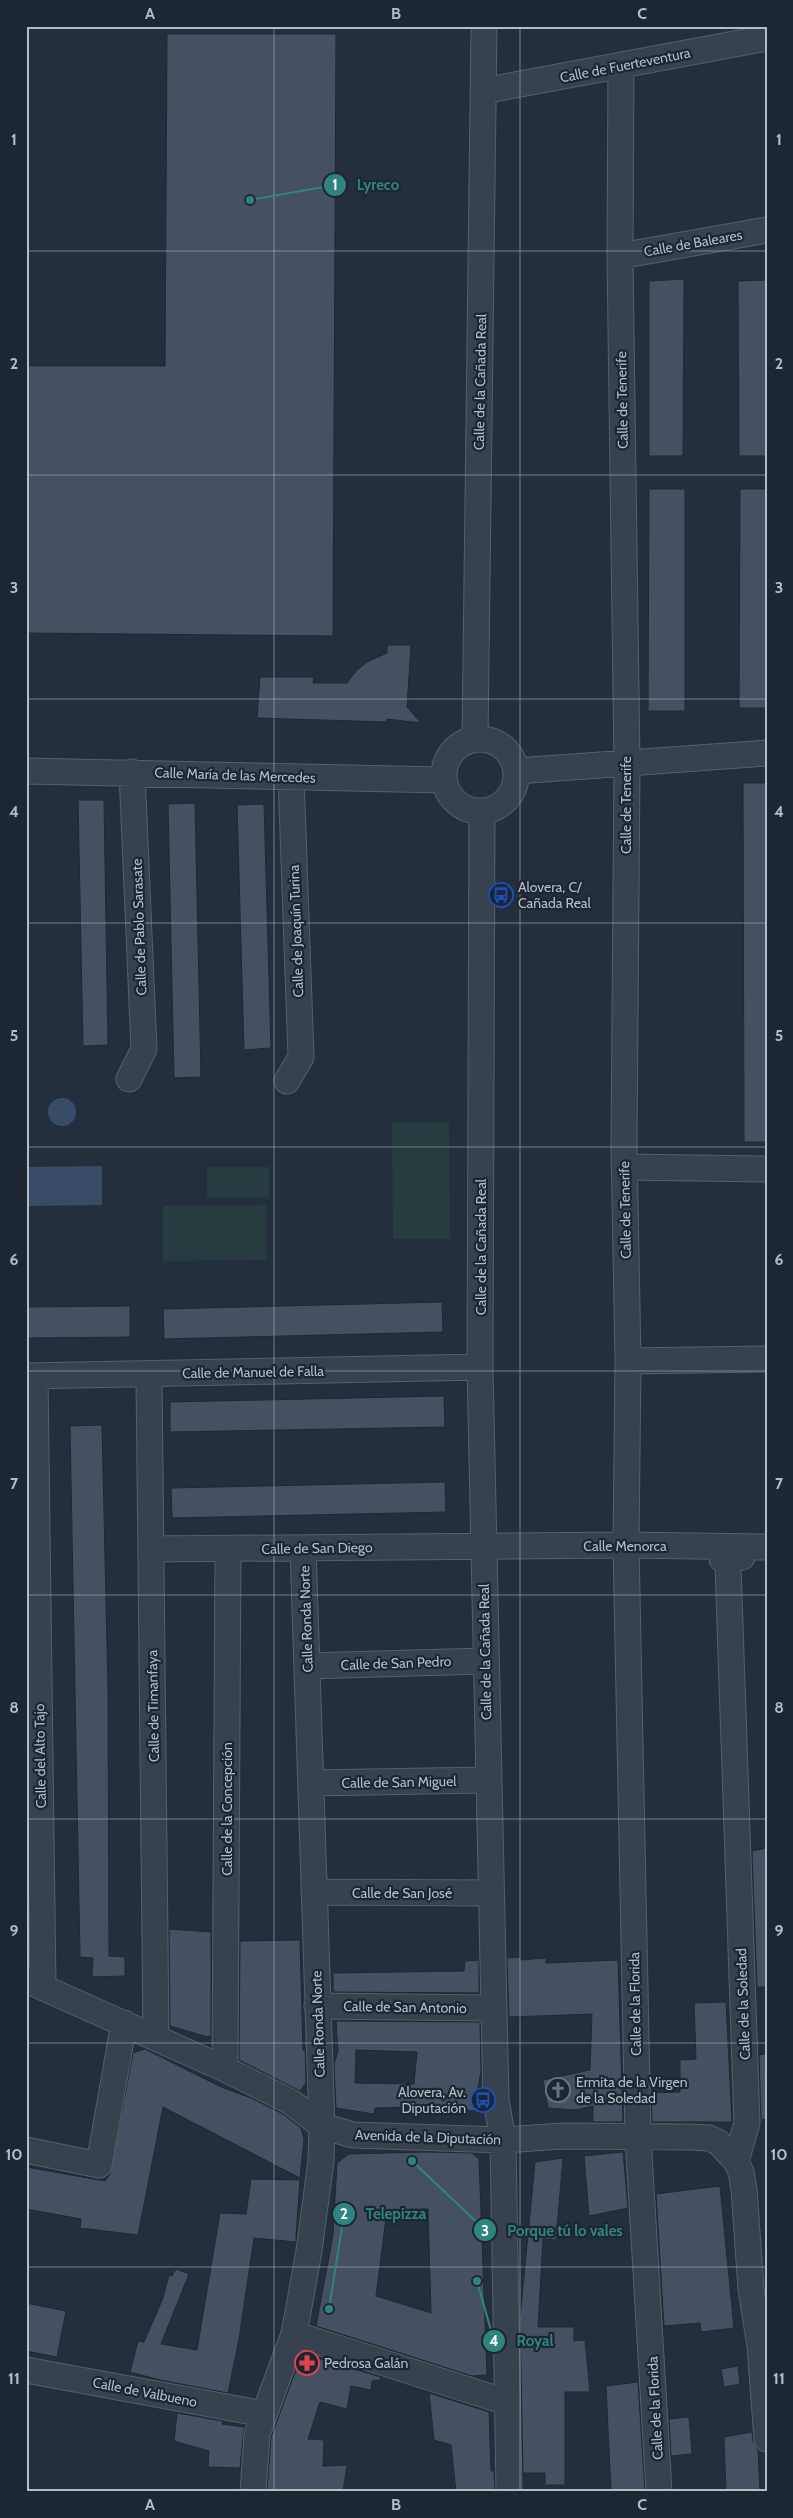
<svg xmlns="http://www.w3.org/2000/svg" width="793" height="2518" viewBox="0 0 793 2518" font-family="Cabin,sans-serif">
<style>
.green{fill:#263c3f}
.water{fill:#394c67}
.building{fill:#455162;stroke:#1f2835;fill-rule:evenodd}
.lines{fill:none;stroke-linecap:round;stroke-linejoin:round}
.minor-casing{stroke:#565f6c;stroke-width:27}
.minor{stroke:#38414e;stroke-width:25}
.grid{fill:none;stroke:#b4bcc9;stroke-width:1;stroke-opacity:0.55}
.labels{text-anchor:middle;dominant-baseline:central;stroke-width:4.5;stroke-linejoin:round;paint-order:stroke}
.street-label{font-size:14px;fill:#b4bcc9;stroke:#1d2633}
.poi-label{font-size:14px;fill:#b4bcc9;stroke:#1d2633;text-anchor:start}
.leader{fill:none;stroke:#308480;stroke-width:2}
.callout-dot{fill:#308480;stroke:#1d2633;stroke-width:2}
.mark-label{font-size:15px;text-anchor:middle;font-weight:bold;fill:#fff}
.callout-label{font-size:15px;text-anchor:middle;font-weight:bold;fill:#308480;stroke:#1d2633;stroke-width:4.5;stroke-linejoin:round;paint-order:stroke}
.neatline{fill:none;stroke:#b4bcc9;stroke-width:2}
.grid-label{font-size:16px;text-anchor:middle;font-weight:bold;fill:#b4bcc9}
</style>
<rect width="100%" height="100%" fill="#242f3e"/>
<!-- green -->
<path class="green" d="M449 1122 450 1239H393L392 1123Z
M207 1167H269V1197H207Z
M266 1205 267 1260 163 1261V1206Z"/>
<!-- water -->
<path class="water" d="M48 1112a14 14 0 1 1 28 0a14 14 0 1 1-28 0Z
M102 1166V1205L26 1206V1167Z"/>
<!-- building -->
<path class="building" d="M167 34H336L333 636 26 633V366H165Z
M684 279 683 456H649V281Z
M767 280V456H739L738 281Z
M649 489H685V711H648Z
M740 489H767V708H739Z
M387 645H411L407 707 421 723 387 719 386 722 257 718 260 677H314L313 683H347L356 671 367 662 387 653Z
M743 783H767V1142H744Z
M78 800H104L108 1045 83 1046Z
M195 803 201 1077 174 1078 168 804Z
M264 804 271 1048 244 1050 237 805Z
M442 1302 443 1332 164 1339 163 1309Z
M130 1306V1337L26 1338V1307Z
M444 1396 445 1427 170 1432V1402Z
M102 1425 108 1690 109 1956 125 1957V1976L92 1977 93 1958 80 1957 70 1426Z
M445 1482 446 1512 172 1518 171 1488Z
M767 1848V1987H757L752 1851Z
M169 1929 211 1932V2035L208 2037 170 2026Z
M300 1940 303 2050H305L306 2083 300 2091 239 2060 240 1941Z
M521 1957V1960L546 1958V1963L618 1960 623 2122H593V2106L576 2110 548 2108 543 2080 590 2070 592 2014 509 2017 507 1958Z
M479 1960V1993L333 1992V1973L464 1971 465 1961Z
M726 2002 732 2122H652L651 2093 680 2092V2060L696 2059 694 2003Z
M336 2021 480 2022 481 2071 474 2111 450 2109V2106L375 2108 374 2114 336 2108 334 2064 338 2051ZM356 2050 417 2052 414 2084 355 2083Z
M145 2049 221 2087 251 2098 283 2114 301 2128 304 2139 300 2178 163 2107 138 2235 80 2228 81 2219 26 2209V2167L105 2181 110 2174 133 2053Z
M767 2054V2119L761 2120 759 2055Z
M427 2152 472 2153 479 2159 487 2375 472 2376 316 2326 333 2235 337 2163 349 2154ZM428 2209 431 2313 376 2296 387 2210Z
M623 2152 628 2208 589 2216 584 2156Z
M563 2158 556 2240 543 2239 538 2327H574V2341L585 2340 590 2392H565V2485H545V2473H523L520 2318 535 2162Z
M251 2179 300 2180 296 2236V2242L254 2238 239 2339 228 2393 160 2380 130 2372 138 2341 144 2342 163 2298 169 2275 172 2276 176 2269 189 2274 161 2344 197 2350 220 2213 246 2214Z
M720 2186 734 2328 701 2332 700 2323 664 2326 656 2194Z
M26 2303 66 2311 57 2357 26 2351Z
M302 2354 381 2377 380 2380 372 2381 371 2390 351 2386 347 2409 320 2402 308 2439 324 2440 323 2466 347 2465 343 2492H267L271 2437Z
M738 2366 740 2384 724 2387 721 2369Z
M638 2382 645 2492H611L606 2386Z
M429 2393 489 2412 491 2471H494L495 2492H456L451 2445 434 2440Z
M177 2413 223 2421 222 2424 244 2427 240 2468 208 2467 209 2451 174 2441Z
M689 2417 692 2454 671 2456 669 2419Z
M752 2432 753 2441 758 2450 760 2492H726L724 2437Z"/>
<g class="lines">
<defs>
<path id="minor" d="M621 65 620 256 627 763 624 1145 628 1361 626 1545 638 2137 659 2492
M483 91 767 38
M620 256 767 230
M475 739 484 26
M444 775a36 36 0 1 1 72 0a36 36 0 1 1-72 0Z
M26 771 444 780
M516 771 767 753
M482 811 480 1367 496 2100 503 2140 509 2492
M129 1079 144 1049 132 772
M287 1081 301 1057 291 777
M624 1167 767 1169
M628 1361 767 1359
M149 1375 156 2038
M26 1376 480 1367
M35 1376 43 1986
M152 1549 626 1545 767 1547
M307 1666 486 1661
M311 1783 488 1780
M314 1892 491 1893
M26 1980 225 2069 291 2102 322 2126 353 2135 503 2140 563 2136 690 2137 709 2138 718 2142 736 2161 741 2172 744 2189 751 2289 760 2346 767 2439
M317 2006 493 2008
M225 2069 228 1549
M26 2150 99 2165 124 2023
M736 2161 747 2123 728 1566 730 1561 722 1559 742 1557 741 1547
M294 2334 506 2402
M26 2370 264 2414
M253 2492 257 2434 294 2334 309 2251 321 2161 322 2126 303 1548"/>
</defs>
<!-- minor casing -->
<use href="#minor" class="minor-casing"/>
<!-- minor -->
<use href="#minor" class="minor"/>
</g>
<!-- grid -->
<path class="grid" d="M274 26V2492M520 26V2492M26 251H767M26 475H767M26 699H767M26 923H767M26 1147H767M26 1371H767M26 1595H767M26 1819H767M26 2043H767M26 2267H767"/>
<!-- icons -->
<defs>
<symbol id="bus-ring" viewBox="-11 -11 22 22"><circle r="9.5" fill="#1d2633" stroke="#1a4fb4" stroke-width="1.5"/><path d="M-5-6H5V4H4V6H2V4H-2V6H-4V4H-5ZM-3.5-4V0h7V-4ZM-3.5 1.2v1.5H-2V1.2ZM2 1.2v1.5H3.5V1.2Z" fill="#1a4fb4"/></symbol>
<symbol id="church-ring" viewBox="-11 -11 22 22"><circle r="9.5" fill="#1d2633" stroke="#6b7280" stroke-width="1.5"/><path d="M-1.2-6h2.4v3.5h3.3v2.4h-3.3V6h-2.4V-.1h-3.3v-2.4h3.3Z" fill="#6b7280"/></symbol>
<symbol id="pharmacy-ring" viewBox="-11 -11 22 22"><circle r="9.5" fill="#1d2633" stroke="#e0444e" stroke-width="1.5"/><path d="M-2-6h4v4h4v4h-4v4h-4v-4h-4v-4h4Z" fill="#e0444e"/></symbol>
</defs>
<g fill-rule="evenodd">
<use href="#bus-ring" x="487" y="881" width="28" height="28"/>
<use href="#church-ring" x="544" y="2076" width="28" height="28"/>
<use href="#bus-ring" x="469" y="2086" width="28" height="28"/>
<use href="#pharmacy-ring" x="293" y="2349" width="28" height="28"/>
</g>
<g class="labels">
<!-- street labels -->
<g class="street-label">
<text transform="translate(625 65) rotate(-11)">Calle de Fuerteventura</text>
<text transform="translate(693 243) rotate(-10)">Calle de Baleares</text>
<text transform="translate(480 382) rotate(-89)">Calle de la Cañada Real</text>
<text transform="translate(622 400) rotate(-91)">Calle de Tenerife</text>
<text transform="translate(235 775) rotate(2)">Calle María de las Mercedes</text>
<text transform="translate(626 805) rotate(-90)">Calle de Tenerife</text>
<text transform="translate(139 927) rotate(-92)">Calle de Pablo Sarasate</text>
<text transform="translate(296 931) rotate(-92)">Calle de Joaquín Turina</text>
<text transform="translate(625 1210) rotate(-91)">Calle de Tenerife</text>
<text transform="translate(481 1247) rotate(-90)">Calle de la Cañada Real</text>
<text transform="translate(253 1372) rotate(-1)">Calle de Manuel de Falla</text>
<text x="625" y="1546">Calle Menorca</text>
<text transform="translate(317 1548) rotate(-1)">Calle de San Diego</text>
<text transform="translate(306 1619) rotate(-92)">Calle Ronda Norte</text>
<text transform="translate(485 1652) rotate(-91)">Calle de la Cañada Real</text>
<text transform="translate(396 1663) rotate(-2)">Calle de San Pedro</text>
<text transform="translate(153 1706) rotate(-91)">Calle de Timanfaya</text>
<text transform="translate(40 1756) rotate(-91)">Calle del Alto Tajo</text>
<text transform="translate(399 1782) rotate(-1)">Calle de San Miguel</text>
<text transform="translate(227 1809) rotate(-90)">Calle de la Concepción</text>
<text x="402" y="1893">Calle de San José</text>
<text transform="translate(635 2004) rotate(-91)">Calle de la Florida</text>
<text transform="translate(743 2004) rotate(-92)">Calle de la Soledad</text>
<text transform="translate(405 2007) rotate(1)">Calle de San Antonio</text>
<text transform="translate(318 2024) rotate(-92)">Calle Ronda Norte</text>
<text transform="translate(428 2137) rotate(2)">Avenida de la Diputación</text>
<text transform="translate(145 2392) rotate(11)">Calle de Valbueno</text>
<text transform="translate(655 2408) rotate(-93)">Calle de la Florida</text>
</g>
<!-- poi labels -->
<g class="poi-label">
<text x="518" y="887">Alovera, C/<tspan x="518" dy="16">Cañada Real</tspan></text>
<text x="576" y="2082">Ermita de la Virgen<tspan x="576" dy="16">de la Soledad</tspan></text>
<text x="466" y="2092" text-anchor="end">Alovera, Av.<tspan x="466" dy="16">Diputación</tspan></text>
<text x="324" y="2363">Pedrosa Galán</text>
</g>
</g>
<!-- callouts -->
<path class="leader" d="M250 200L335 185M329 2309L344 2214M412 2161L485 2230M477 2281L494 2341"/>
<g class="callout-dot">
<circle cx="250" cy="200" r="5"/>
<circle cx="329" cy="2309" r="5"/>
<circle cx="412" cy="2161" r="5"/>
<circle cx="477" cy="2281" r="5"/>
<circle cx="335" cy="185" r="12"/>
<circle cx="344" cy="2214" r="12"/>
<circle cx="485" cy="2230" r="12"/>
<circle cx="494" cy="2341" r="12"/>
</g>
<g class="mark-label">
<text x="335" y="190">1</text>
<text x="344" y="2219">2</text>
<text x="485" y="2236">3</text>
<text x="494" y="2346">4</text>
</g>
<g class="callout-label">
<text x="378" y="190">Lyreco</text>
<text x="396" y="2219">Telepizza</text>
<text x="565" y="2236">Porque tú lo vales</text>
<text x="535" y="2346">Royal</text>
</g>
<!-- border -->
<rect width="793" height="2518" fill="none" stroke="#1d2633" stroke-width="55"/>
<rect x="28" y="28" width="738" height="2462" class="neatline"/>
<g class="grid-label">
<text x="150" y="19">A</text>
<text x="396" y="19">B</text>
<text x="642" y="19">C</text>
<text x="14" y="145">1</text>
<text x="779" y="145">1</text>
<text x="14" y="369">2</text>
<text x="779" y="369">2</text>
<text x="14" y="593">3</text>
<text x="779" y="593">3</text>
<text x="14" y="817">4</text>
<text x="779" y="817">4</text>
<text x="14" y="1041">5</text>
<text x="779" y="1041">5</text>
<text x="14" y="1265">6</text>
<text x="779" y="1265">6</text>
<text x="14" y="1489">7</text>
<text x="779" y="1489">7</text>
<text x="14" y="1713">8</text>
<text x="779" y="1713">8</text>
<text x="14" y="1936">9</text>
<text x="779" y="1936">9</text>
<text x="14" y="2160">10</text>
<text x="779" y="2160">10</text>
<text x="14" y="2384">11</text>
<text x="779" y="2384">11</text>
<text x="150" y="2510">A</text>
<text x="396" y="2510">B</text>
<text x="642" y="2510">C</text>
</g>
</svg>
